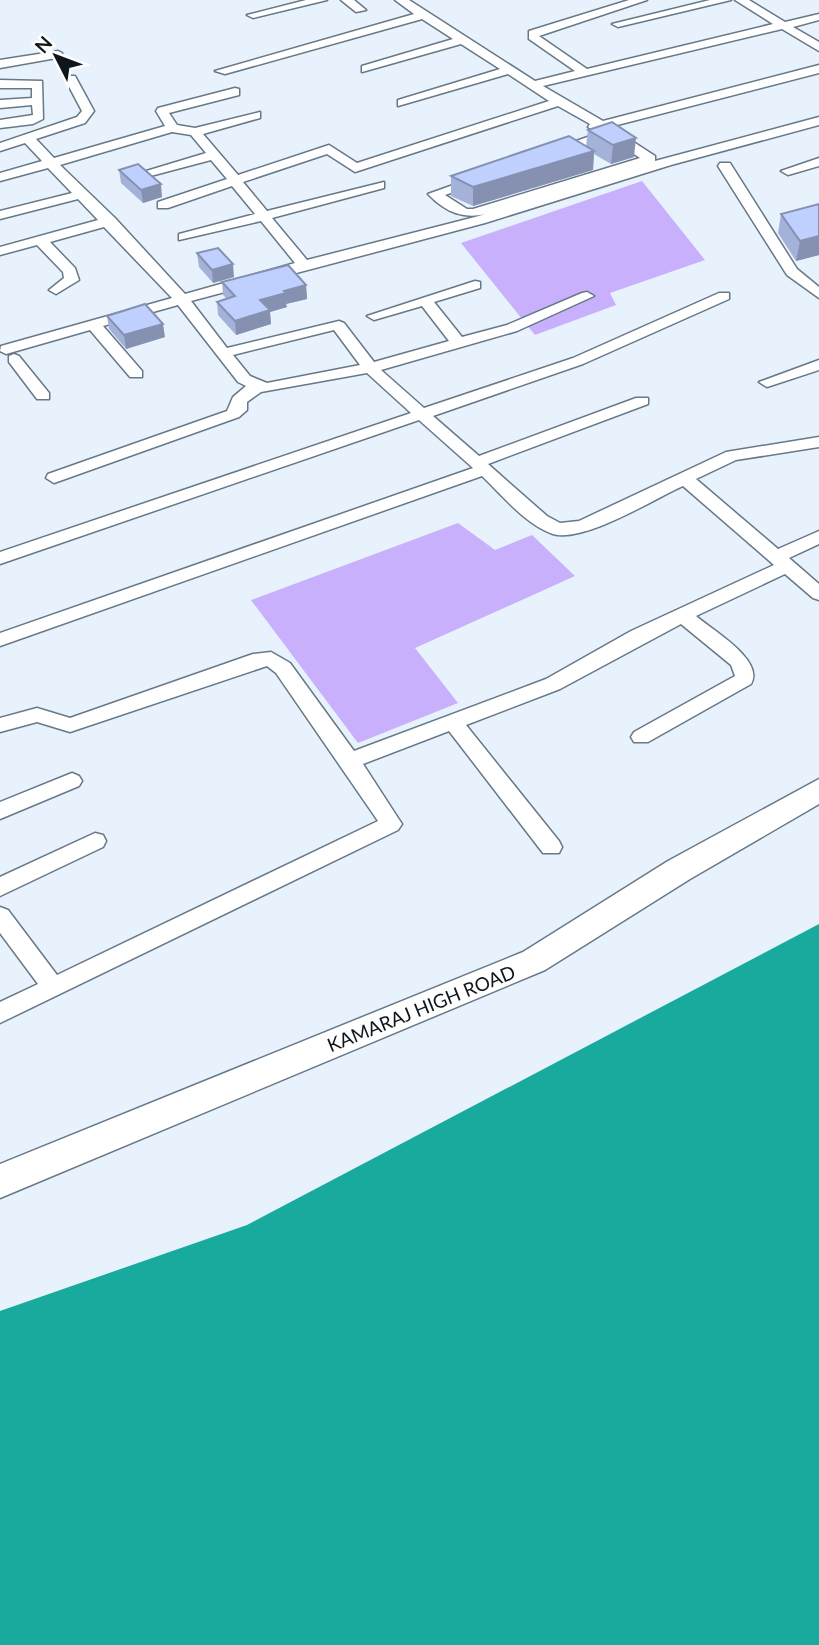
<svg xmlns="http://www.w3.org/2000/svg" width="819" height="1645" viewBox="0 0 819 1645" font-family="Lato,sans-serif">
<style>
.green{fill:#c8b0fc}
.water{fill:#19aa9e}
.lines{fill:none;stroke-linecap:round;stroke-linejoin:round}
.street-casing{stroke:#677886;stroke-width:3}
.secondary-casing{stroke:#677886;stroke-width:3}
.street{fill:#fff;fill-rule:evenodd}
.secondary{fill:#fff;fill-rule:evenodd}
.wall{fill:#a4b2da}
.shaded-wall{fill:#8691b2}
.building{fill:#bfcffe;stroke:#8691b2;stroke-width:2}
.labels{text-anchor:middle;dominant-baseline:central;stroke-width:6;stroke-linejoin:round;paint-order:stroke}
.street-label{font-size:19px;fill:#0f161b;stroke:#fefefe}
</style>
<rect width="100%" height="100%" fill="#e7f2fc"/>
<!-- green -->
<path class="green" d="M642 181 705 260 610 293 616 305 535 335 461 243Z
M458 523 495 550 532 535 575 576 415 648 458 703 358 743 251 600Z"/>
<!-- water -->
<path class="water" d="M819 924V1645H0V1311L247 1225Z"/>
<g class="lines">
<defs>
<path id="street" d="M306 0H327L253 18 247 15Z
M341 0H354L366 10 356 12Z
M395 0H409L535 81 575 71 529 39V31L629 0H647L539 36 587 69 773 24 735 0H749L785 22 819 14V20L793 27 819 42V51L782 29 543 86 603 121 819 65V73L594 131 588 127 590 124 558 106 355 172 327 154 243 182 267 211 384 182V188L272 218 307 260 475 217 489 213C465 220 446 213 428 194L607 130H615L655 156V161L819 117V125L671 165 485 223 191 301 227 348 339 321 344 323 374 362 449 341 422 306 374 320 367 316 475 281 480 282V288L434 302 462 337 507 325 582 293 587 292 594 296 517 331 381 370 424 408 573 358 719 293H729V299L583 364 433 416 479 456 636 398H648V404L488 464 547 516 560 523 579 521 726 452 819 437V447L736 460 696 479 778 549 819 531V544L789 558 819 584V600L813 598 785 574 696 616C712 630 765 660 751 684L648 742H634L631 737 634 732 735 676 731 665 681 624 560 689 466 725 559 841 562 847 559 853H543L449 731 363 764 398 818 402 824 398 830 0 1023V1002L38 984 0 933V907L8 910 57 975 378 821 276 673 267 666 70 732 37 722 0 732V718L37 708 70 718 253 654 271 652 290 663 354 751 546 679 631 631 774 565 683 486C654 499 584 543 553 534 526 525 502 495 482 476L0 646V633L473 468 419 420 0 564V552L411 413 367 373 261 392 247 402V410L239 417 54 483 46 478 48 474 227 411 233 397 246 386 238 382 178 305 103 326 142 371V377H130L90 330 6 354 0 351 1 346 172 298 104 227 50 242 75 268 79 280 56 294 49 290 64 278 63 272 37 245 0 255V247L98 220 78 199 0 219V211L72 193 48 168 0 181V173L42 161 25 143 0 151V143L77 117 82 111 65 79 67 76H75L94 111 85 123 36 139 54 158 165 126 156 111 158 108 235 88 239 89V95L169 113 177 125 195 128 260 112V118L203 134 238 175 329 145 357 163 549 101 508 74 398 106V100L500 69 461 44 362 72V66L453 39 422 19 225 74 215 71 414 14ZM172 132 191 135 206 153 143 172V178L211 160 227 179 158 202V208H168L232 186 255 214 179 234V240L261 221 295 263 185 294 115 218 60 165ZM610 138 640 158 473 209H467L445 195ZM334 330 360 365 267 383 250 376 233 355Z
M710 0H731L618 27 612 24Z
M58 51 62 53V57L0 68V60Z
M0 80 42 81 43 119 33 124 0 128V120L33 115 32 105 0 108V100L32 98V88H0Z
M819 158V166L788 175 781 171Z
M720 163H730L797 269 819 287V298L787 275 718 166Z
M14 354 19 356 49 393V399H37L9 362V356Z
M819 360V370L767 387 759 382Z
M72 773 79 776 82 781 79 786 0 819V802Z
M95 833 103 835 106 841 103 847 0 896V877Z"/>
<path id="secondary" d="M819 779V804L690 879 545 970 0 1198V1164L523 952 668 861Z"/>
</defs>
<!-- street casing -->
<use href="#street" class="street-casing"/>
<!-- secondary casing -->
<use href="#secondary" class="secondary-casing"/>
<!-- street -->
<use href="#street" class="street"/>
<!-- secondary -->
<use href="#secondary" class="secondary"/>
</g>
<!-- wall -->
<path class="wall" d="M588 130 634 157 611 164 594 154 593 170 473 206 451 196V176L586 146Z
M119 170 162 197 143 203 121 183Z
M819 204V255L796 261 778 233 781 214Z
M197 253 234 277 213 283 199 267Z
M222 282 306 285 307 299 286 304 287 307 270 312 271 324 236 335 218 315 217 302 227 299 223 295Z
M107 316 165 337 126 349 109 329Z"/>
<!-- shaded-wall -->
<path class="shaded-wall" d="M636 138 634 157 611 164 613 145Z
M594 151 593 170 473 206V187Z
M161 184 162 197 143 203 141 190Z
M819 236V255L796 261 800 241Z
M233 264 234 277 213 283 212 270Z
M306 285 307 299 286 304 287 307 270 312 271 324 236 335 235 321 260 300 284 291Z
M163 324 165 337 126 349 124 335Z"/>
<!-- building -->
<path class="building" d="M612 122 636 138 613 145 588 130Z
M569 136 594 151 473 187 451 176Z
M138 164 161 184 141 190 119 170Z
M819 204V236L800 241 781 214Z
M218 248 233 264 212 270 197 253Z
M288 265 306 285 284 291 286 293 260 300 270 310 235 321 217 302 235 296 222 282Z
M145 304 163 324 124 335 107 316Z"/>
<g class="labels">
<!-- street labels -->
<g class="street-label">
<text transform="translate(421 1008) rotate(-22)">KAMARAJ HIGH ROAD</text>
</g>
</g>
<!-- north arrow -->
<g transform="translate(56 56) rotate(312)" stroke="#fefefe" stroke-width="5" paint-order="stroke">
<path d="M0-5L12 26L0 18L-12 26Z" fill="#0f161b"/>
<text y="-10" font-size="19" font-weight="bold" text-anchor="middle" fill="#0f161b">N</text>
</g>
</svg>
